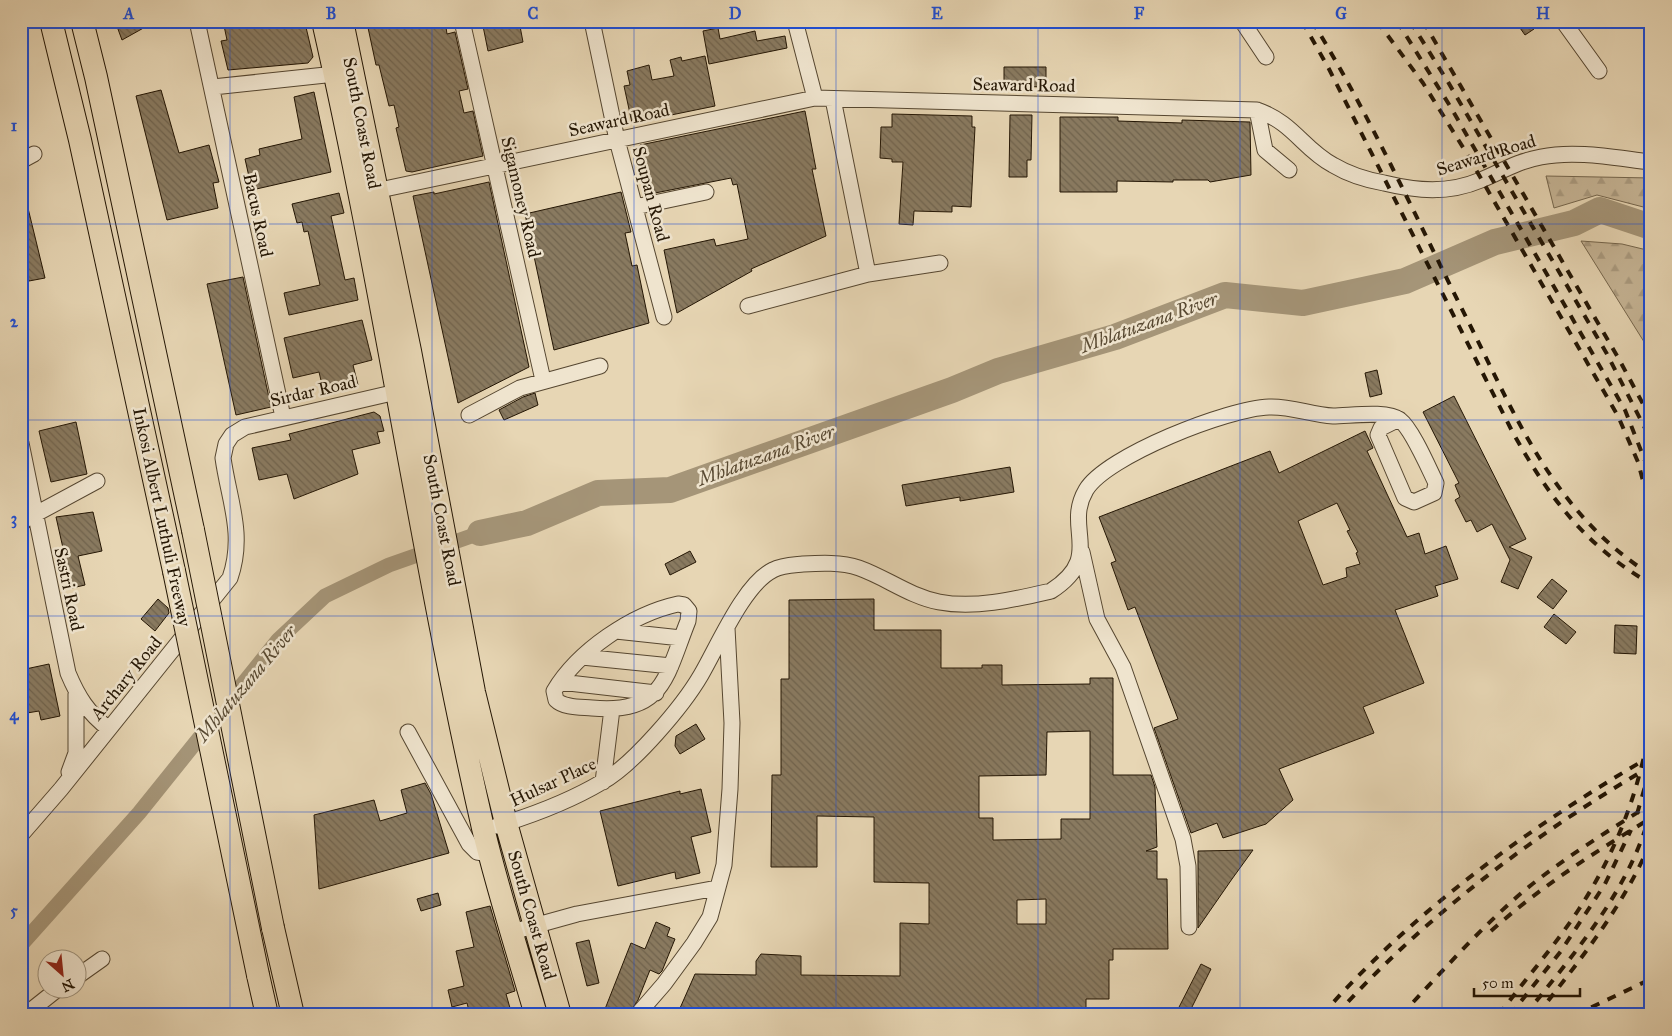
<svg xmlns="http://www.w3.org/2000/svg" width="1672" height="1036" viewBox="0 0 1672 1036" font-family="'IM FELL Great Primer',serif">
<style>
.forest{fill:url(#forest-firs);stroke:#75664d}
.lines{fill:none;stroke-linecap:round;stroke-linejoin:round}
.canal{stroke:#a59578;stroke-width:15}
.river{stroke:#a59578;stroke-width:26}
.building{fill:url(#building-back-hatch);stroke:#241604;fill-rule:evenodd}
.minor-casing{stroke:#554630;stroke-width:17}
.highway-casing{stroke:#241604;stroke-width:24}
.minor{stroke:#efe4ce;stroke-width:15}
.highway{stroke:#e7d6b4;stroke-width:22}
.rail{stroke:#241604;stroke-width:4;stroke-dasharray:9 9;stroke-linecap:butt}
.highway-bridge-casing{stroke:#241604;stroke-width:24;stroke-linecap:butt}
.highway-bridge{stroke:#e7d6b4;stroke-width:22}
.grid{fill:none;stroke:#1d4ed8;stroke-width:1;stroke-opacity:0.55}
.labels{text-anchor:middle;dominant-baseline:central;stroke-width:5;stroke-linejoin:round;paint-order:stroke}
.street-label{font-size:18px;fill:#241604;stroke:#efe4ce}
.water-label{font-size:19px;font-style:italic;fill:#584932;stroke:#efe4ce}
.neatline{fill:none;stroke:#1d4ed8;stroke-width:2}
.grid-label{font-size:16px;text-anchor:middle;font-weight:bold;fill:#1d4ed8}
</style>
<defs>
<pattern id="forest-firs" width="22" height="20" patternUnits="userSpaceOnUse" patternTransform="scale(1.25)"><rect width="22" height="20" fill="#c6b596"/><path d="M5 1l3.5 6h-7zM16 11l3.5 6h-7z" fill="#aa9b80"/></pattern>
<pattern id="building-back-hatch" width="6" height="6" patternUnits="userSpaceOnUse" patternTransform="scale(1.25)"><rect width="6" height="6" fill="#897a60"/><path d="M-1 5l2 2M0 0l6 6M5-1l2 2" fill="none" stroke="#70634d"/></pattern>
</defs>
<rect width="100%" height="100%" fill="#e7d6b4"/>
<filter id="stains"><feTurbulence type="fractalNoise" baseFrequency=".004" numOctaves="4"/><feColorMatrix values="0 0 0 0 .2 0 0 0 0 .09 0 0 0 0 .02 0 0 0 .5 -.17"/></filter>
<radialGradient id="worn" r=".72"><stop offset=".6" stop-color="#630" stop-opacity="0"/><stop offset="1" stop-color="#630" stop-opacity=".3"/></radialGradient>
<!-- forest -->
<path class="forest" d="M1546 176 1651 178V209L1597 195 1554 208Z
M1581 241 1622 244 1651 251V353Z"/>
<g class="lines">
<!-- canal -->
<path class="canal" d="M21 945 139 813 278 640 325 596 389 565 480 533"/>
<!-- river -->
<path class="river" d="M480 533 527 523 598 493 670 490 952 390 998 371 1115 337 1225 295 1303 303 1405 281 1495 242 1574 223 1600 210 1651 227"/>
</g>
<!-- building -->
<path class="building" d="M115 21H156L122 40Z
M223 21 305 23 313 57 308 63 228 70 221 41 227 40Z
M378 21H445L447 34 455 32 468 89 459 91 464 113 473 111 483 156 412 172 406 171 396 128 399 127 394 105 389 106 379 65H376L367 23Z
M482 21H519L523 42 488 51Z
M1515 21H1529L1534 29 1525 35Z
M718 28 720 39 755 31 757 41 785 36 787 48 709 64 703 31Z
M705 56 715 106 632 123 624 86 630 85 627 71 649 65 652 80 674 76 670 60 681 57 682 61Z
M1004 67H1046V87L1004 86Z
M161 90 179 153 209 145 219 182 213 183 218 208 167 220 136 96Z
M314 92 331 172 252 190 245 159 260 155 259 149 302 139 294 97Z
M805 111 816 169H812L826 236 751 269 752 271 677 313 664 250 714 239 716 246 748 239 737 184 733 185 731 178 650 194 640 145Z
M892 114 972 116V127H975L971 207 952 206V212L914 211 913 225 899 224 903 162H892V159L880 158 881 127H892Z
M1010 115H1032L1031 160H1027V177H1009Z
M1060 117H1118V121L1182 123V120L1250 122 1251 175 1210 182 1208 180H1173V182L1117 181V192H1060Z
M489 182 529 367 458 403 413 196 434 192V194Z
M621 192 631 232 625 233 632 266 637 265 649 323 554 350 525 214Z
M339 193 344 213 331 216 345 280 354 278 358 300 289 315 284 293 320 285 308 231 304 232 302 222 297 223 292 204Z
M21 204H27L45 278 29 281 27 274 21 276Z
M243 277 271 407 236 415 207 284Z
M362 320 372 360 353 365 358 385 324 393 319 372 293 378 284 338Z
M1377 370 1382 394 1370 397 1365 373Z
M535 393 538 405 504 420 499 410 523 397Z
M1454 396 1526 539 1509 547 1532 557 1518 589 1501 582 1510 560 1492 524 1477 532 1471 520 1466 522 1455 500 1460 497 1455 485 1459 483 1423 412Z
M374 412 380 416 384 431 377 432 380 443 352 450 358 474 294 499 287 474 259 480 252 448 291 440 289 434Z
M76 422 87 474 51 482 39 431Z
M1365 431 1373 448 1367 451 1407 537 1419 533 1425 554 1446 546 1458 579 1435 586 1438 596 1395 610 1424 683 1363 707 1374 733 1279 769 1293 800 1266 824 1223 838 1217 823 1191 833 1154 728 1178 719 1135 607 1128 610 1111 563 1116 561 1099 517 1270 451 1279 473ZM1337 503 1350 530 1347 531 1358 552 1356 553 1360 564 1346 568 1347 577 1323 585 1298 521Z
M1010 467 1014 492 960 501V497L906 506 902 485Z
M93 512 102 551 78 556 85 585 72 588 56 517Z
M690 551 696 562 670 575 665 564Z
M1552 579 1567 591 1553 609 1537 597Z
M158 599 168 608 169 613 155 631 141 619Z
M874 599V630H941V668H982V665H1002V685L1090 684V678H1113V775H1151L1155 787 1157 847 1146 851H1157V879H1167L1168 949H1113V960H1109V999H1086V1015H677L695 974 756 975V961L761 954 801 956V975L900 976V923L929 924V883L874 882V817L817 816V867H771L772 775H781V679H789V600ZM1090 731V819H1061V839L993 840V818H979V776L1046 775 1047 732ZM1046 899V924H1017V900Z
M1554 614 1576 632 1566 644 1544 627Z
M1615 625 1637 626 1636 654 1614 653Z
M49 664 60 716 41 720 39 711 21 714V670Z
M696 724 705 739 680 754 675 746 676 736Z
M425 783 431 794 449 853 319 889 314 815 374 800 380 821 407 813 401 790Z
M701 789 711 832 691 837 700 873 676 879 675 872 618 886 600 811 680 791V794Z
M1253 850 1232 879 1198 928V851Z
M438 893 441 905 421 911 417 899Z
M490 906 515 991 506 994 512 1015H470L467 1003 452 1007 448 990 464 986 456 951 474 947 466 912Z
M656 922 670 928 667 936 675 939 662 971 659 974 650 970 638 1000 628 1015H620L605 1009 631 943 645 949Z
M589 940 599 983 587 986 576 943Z
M1201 964 1211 969 1188 1015H1175Z"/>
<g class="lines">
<defs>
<path id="minor" d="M197 21 283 417
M462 21 543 380
M592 21 617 140 664 317
M795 21 815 98
M1242 21 1266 57
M1563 21 1599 71
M213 87 335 74
M1257 110 1265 150 1289 170
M21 161 34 154
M375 191 815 98 1257 110C1294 123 1303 149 1333 165 1348 174 1367 180 1384 183 1417 191 1448 194 1481 180 1503 171 1515 162 1541 157 1576 150 1615 158 1651 162
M635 207 706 192
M868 274 940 263
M748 306 868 274 833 99
M469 415 520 388 600 366
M21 443 68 673C78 697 88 713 109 729
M21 522 97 481
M1082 552 1097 619 1123 667 1183 839 1188 866 1189 927
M678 604 684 605 689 611 688 621C666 676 664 715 592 708 581 707 564 708 556 700L554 691C578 651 632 614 678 604Z
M616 631 681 638
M582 657 671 666
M560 682 656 693
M408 732 469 844 477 852 490 854
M69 772 76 753V694
M603 782 612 709
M497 826C533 815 570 801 602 782 633 765 683 706 701 675 718 646 744 584 773 570 782 565 793 565 803 564 821 563 841 562 859 568 887 578 909 596 939 602 975 609 1016 599 1051 591 1105 556 1063 529 1086 490 1106 456 1229 408 1269 407 1292 406 1311 415 1333 416 1350 416 1387 410 1400 420 1412 429 1429 469 1436 483L1434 493 1414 502 1405 498 1378 435 1381 428 1399 419
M21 835 61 789 230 578C245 534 229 501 223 458L226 444 232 435 245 427 405 390
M512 932 577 914 717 888
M78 976 102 959
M25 1015 59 988
M637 1015 664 984 694 943 710 917 724 865 730 789 732 723 727 628
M1647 1015 1651 1013"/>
<path id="highway" d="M51 21 80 140 174 571
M82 21 96 77 193 530
M323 21C384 289 422 561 483 828 498 891 518 953 536 1015
M342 21 410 351 474 692 506 823 560 1015
M273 928 293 1015
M258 975 267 1015"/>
</defs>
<!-- minor casing -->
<use href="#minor" class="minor-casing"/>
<!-- highway casing -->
<use href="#highway" class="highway-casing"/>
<!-- minor -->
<use href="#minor" class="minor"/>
<!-- highway -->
<use href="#highway" class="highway"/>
<!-- rail -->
<path class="rail" d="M1302 21 1329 69 1512 431C1548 496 1585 546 1651 584
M1312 21C1370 115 1418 222 1468 321 1517 419 1554 513 1651 575
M1377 21 1423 83 1464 149 1618 416 1638 462 1651 511
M1397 21 1450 106 1625 410 1651 476
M1410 21 1448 82 1607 354 1651 440
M1423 21 1620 361 1651 419
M1637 814 1651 766
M1491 931C1540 887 1595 852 1651 818
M1322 1015C1414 910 1531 826 1651 756
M1336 1015C1426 915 1535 834 1651 766
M1401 1015C1441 973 1480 928 1525 890 1564 858 1608 831 1651 804
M1499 1015C1525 979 1555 946 1579 909 1617 851 1641 787 1651 719
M1510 1015 1561 951 1605 884 1631 830
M1525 1015C1573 955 1628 892 1649 817
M1537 1015C1580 960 1624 906 1651 841
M1575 1015 1651 979"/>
<defs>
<path id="highway-bridge" d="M193 530 273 928
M174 571 258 975"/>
</defs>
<!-- highway-bridge casing -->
<use href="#highway-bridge" class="highway-bridge-casing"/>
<!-- highway-bridge -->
<use href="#highway-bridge" class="highway-bridge"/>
</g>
<!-- grid -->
<path class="grid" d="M230 21V1015M432 21V1015M634 21V1015M836 21V1015M1038 21V1015M1240 21V1015M1442 21V1015M21 224H1651M21 420H1651M21 616H1651M21 812H1651"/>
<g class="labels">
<!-- street labels -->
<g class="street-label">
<text transform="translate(1024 85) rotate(1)">Seaward Road</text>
<text transform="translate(619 120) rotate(-12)">Seaward Road</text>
<text transform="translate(362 123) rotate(79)">South Coast Road</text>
<text transform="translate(1486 155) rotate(-17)">Seaward Road</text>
<text transform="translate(651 194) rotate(75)">Soupan Road</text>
<text transform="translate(521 197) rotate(77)">Sigamoney Road</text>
<text transform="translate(258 215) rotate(78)">Bacus Road</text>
<text transform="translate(313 391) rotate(-13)">Sirdar Road</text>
<text transform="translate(162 517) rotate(78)">Inkosi Albert Luthuli Freeway</text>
<text transform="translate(442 520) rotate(79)">South Coast Road</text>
<text transform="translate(69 589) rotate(78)">Sastri Road</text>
<text transform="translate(126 678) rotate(-51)">Archary Road</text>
<text transform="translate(553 782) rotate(-25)">Hulsar Place</text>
<text transform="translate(532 915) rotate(74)">South Coast Road</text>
</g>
<!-- water labels -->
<g class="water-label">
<text transform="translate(1149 322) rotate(-20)">Mhlatuzana River</text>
<text transform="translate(766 455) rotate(-20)">Mhlatuzana River</text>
<text transform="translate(246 683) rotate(-50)">Mhlatuzana River</text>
</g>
</g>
<!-- margin -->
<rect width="1672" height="1036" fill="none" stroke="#e7d6b4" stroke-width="55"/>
<!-- north arrow -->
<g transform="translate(62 974) rotate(153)"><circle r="24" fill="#efe4ce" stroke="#9e927d"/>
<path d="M0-4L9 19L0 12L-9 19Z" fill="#8f2418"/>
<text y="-8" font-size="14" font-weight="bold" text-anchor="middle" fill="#241604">N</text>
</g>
<!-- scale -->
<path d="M1474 988v8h106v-8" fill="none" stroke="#241604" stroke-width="2.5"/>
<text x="1482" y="988" font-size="15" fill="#241604" stroke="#efe4ce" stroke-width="4" paint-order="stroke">50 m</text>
<rect x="28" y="28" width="1616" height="980" class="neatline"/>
<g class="grid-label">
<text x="129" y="19">A</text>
<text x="331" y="19">B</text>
<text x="533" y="19">C</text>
<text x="735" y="19">D</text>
<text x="937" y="19">E</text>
<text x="1139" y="19">F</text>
<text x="1341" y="19">G</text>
<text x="1543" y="19">H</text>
<text x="14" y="131">1</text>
<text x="14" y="327">2</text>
<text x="14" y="524">3</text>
<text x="14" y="720">4</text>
<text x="14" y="916">5</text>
</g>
<rect width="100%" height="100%" filter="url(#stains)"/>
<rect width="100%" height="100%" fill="url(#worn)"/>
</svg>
